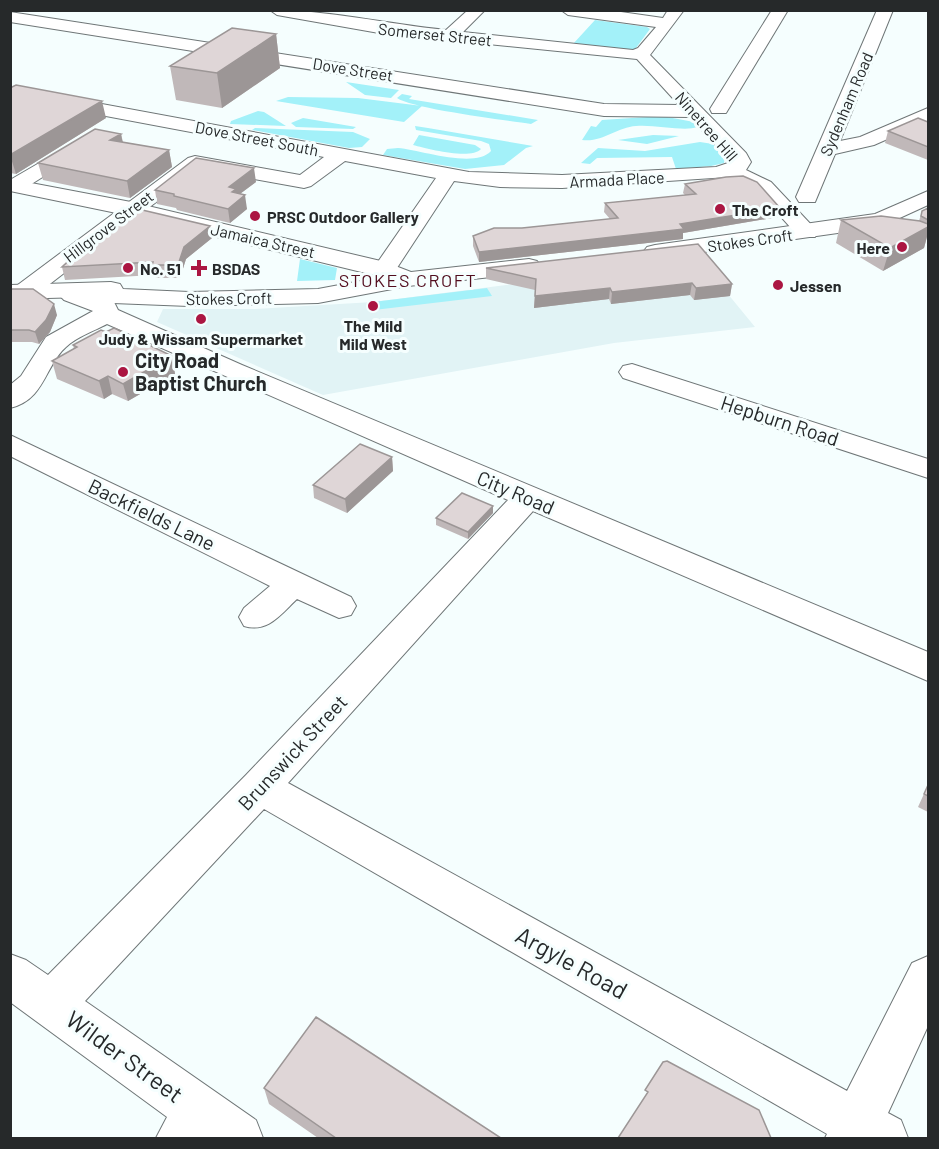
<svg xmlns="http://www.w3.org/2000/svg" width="939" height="1149" viewBox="0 0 939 1149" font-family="Barlow,sans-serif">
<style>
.built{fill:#e1f3f5}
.green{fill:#a3f1f9}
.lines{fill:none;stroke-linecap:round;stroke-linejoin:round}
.minor-casing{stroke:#6f7677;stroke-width:2}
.major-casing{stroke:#6f7677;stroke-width:2}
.minor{fill:#fff;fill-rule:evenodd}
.major{fill:#fff;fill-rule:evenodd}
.wall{fill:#c0b8b9}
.shaded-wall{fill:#9c9696}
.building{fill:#dfd6d7;stroke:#9c9696;stroke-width:1.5}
.poi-dot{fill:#ab1642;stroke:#f5fefe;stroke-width:2}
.labels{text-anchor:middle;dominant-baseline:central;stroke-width:6;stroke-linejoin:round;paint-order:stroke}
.far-street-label{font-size:16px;fill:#26292a;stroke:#f5fefe}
.far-poi-label{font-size:16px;font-weight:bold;fill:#26292a;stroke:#f5fefe;text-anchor:start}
.far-neighbourhood-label{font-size:18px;letter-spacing:1.5px;fill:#520d1e;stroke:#f5fefe}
.poi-label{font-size:20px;font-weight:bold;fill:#26292a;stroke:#f5fefe;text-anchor:start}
.street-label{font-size:20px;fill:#26292a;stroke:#f5fefe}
.near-street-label{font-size:24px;fill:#26292a;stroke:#f5fefe}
</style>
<rect width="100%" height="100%" fill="#f5fefe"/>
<!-- built -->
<path class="built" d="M700 260 755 327 614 343 323 395 157 322 163 309H255L373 302Z"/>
<!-- green -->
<path class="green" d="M595 20 647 27 650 29 633 52 573 44Z
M346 82 399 90 391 98 365 95Z
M402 94 412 96 409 99 538 120 531 124C505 120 413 109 397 98Z
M288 97 358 98 422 106 404 122 276 101Z
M258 111 264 112 286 126 230 124 231 121Z
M662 116 694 122 697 127C685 132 653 124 636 126 617 127 602 143 582 140L591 126 596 127 602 120Z
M303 118 356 127 353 129 296 127 291 123Z
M415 126 428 128 533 146 526 148 504 165 465 169 383 155 387 149 398 148C421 150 475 169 491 151L489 144 481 141 416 130Z
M255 128 353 132 370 139 362 147 349 148 252 130Z
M419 135 475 145 481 149C471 160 428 149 413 145Z
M653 135 679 136 647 144 618 140Z
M700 142 713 144 725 157 724 163 711 166 676 169 672 157 597 158 590 164 581 163 598 148 645 151Z
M300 259 337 268 335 280 297 281Z
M487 288 492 296 374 310 373 302Z"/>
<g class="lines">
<defs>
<path id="minor" d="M270 10C328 10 387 24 446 30L468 10H485L463 32 633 50 638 48 656 27 568 15 561 10H607L663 18 668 10H684L650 55 746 153 751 162 746 170 771 182 818 232 815 237H799L757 190 728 177 562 188 500 187 454 181 393 274H377L373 269 436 178 345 161 311 186 304 188 199 169 33 297 24 299 15 297 12 292 15 287 188 158 195 156 300 175 324 157 10 98V87L469 172 562 175 716 167 731 162 690 117 604 116 10 22V12L604 104 679 105 637 59 379 33 277 15Z
M772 10H788L726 113H712L710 109Z
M877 10H893L840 141 860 137 928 108V121L874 145 835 154 815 202H799L796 197Z
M77 141 84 143 87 147 84 151 22 190 10 191V180Z
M68 285 114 302 118 310 242 365 928 652V681L533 511 288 783 847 1091 912 963 928 956V1026L888 1113 901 1120 908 1138H825L827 1134 264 809 85 1001 256 1120 263 1138H156L167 1117 10 1002V954L26 960 48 975 246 775 508 500 107 324C94 331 76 337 66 347 45 365 45 400 10 408V385L21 376 46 337 93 311 64 300 56 292 59 287Z
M632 364 928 459V478L623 378 619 372 623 366Z
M10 435 351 597 356 606 351 615 339 618 297 599C280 615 268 633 244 626L239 617 244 608 270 586 10 456Z"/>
<path id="major" d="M10 179 131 202 385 262 411 272 529 259 537 261 541 266 537 271 529 273 408 286 318 303 189 306 113 303 85 297 10 299V285L111 282 120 284 123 289 189 292 318 289 382 277 131 216 10 191Z
M928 191V205L880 227 655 259 647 257 643 252 647 247 655 245 875 214Z"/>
</defs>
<!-- minor casing -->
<use href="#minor" class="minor-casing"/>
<!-- major casing -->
<use href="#major" class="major-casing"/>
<!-- minor -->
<use href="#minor" class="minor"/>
<!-- major -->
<use href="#major" class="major"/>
</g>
<!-- wall -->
<path class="wall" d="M276 34 280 68 222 108 176 100 170 66Z
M10 88 106 118 16 174 10 173Z
M928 122V160L885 143 888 131Z
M121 134 123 142 169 150 172 167 130 198 43 180 38 163Z
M256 182 240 194 247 209 230 223 177 210 176 208 157 204 155 190Z
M685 184 780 208 778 217 683 233V239L479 262 473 246V236L522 228 610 219 604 212 605 203 685 195 683 193Z
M928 208V233L924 248 883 271 836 243 841 220 919 221 922 211Z
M210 226 212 238 186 259 180 278H155L154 275 65 280 62 267Z
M486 268 732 284 730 296 694 300 690 295 611 304 609 299 534 308 535 290 486 279Z
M10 289 57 315 50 332 39 344 32 342H10Z
M106 332 172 356 175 374 128 401 112 394 104 399 57 379 52 361 74 349 73 345Z
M392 457 393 471 347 513 314 498 313 485Z
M493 506V513L468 539 436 525V518Z
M928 785V812L918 807Z
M264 1088 501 1138H318L269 1104Z"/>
<!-- shaded-wall -->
<path class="shaded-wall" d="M276 34 280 68 222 108 217 73Z
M102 101 106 118 16 174 10 155Z
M121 134 124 150 110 140Z
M169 150 172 167 130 198 127 181Z
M254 168 256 182 237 196 245 195 247 209 230 223 228 209 229 187Z
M780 208 778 217 683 233V239L479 262V252L680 224Z
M210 226 212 238 186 259 180 278 178 265 184 247Z
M928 227V233L924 248 883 271 890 248Z
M692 283 690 295 611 304 612 292Z
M732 284 730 296 694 300 696 288Z
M610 288 609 299 534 308 535 296Z
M54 304 57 315 50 332 39 344 35 332Z
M172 356 175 374 128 401 123 384Z
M108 376 112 394 104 399 99 381Z
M392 457 393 471 347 513 345 499Z
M493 506V513L468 539V532Z"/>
<!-- building -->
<path class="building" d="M232 28 276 34 217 73 170 66Z
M16 85 102 101 10 155V88Z
M918 118 928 122V147L888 131Z
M95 129 121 134 110 140 169 150 127 181 38 163Z
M196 158 254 168 229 187 236 189 232 192 245 195 228 209 174 196V194L155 190Z
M743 176 757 182 780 208 680 224 684 229 479 252 473 236 494 228H522L618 218 605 203 696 194 685 184 726 177Z
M928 208V220L921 216 922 211Z
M138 209 210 226 184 247 178 265H152L153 262 62 267 90 241Z
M881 216 920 221 928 224V227L890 248 841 220Z
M698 244 732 284 696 288 692 283 612 292 610 288 535 296 536 279 486 268Z
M10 289H33L54 304 46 320 35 332 29 330H10Z
M114 328 172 356 123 384 108 376 99 381 52 361 77 347 73 345 101 330 106 332Z
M360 444 392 457 345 499 313 485Z
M462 493 493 506 468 532 436 518Z
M928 785V796L924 794Z
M316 1017 501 1138H336L264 1088Z
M667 1061 759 1110 771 1138H618L648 1092 645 1090 663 1062Z"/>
<!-- markers -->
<g class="poi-dot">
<circle cx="720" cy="209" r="6"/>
<circle cx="255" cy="216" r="6"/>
<circle cx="902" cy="247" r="6"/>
<circle cx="128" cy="268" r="6"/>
<path d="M196 259h6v6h6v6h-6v6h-6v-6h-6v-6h6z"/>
<circle cx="778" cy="285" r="6"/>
<circle cx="373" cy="306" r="6"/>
<circle cx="201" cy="319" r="6"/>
<circle cx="123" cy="372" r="6"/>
</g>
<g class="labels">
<!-- far-street labels -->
<g class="far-street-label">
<text transform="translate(435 34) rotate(6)">Somerset Street</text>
<text transform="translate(353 69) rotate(9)">Dove Street</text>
<text transform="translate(846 104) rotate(-67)">Sydenham Road</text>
<text transform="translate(707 126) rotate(49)">Ninetree Hill</text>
<text transform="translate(257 138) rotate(11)">Dove Street South</text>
<text transform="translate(617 179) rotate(-3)">Armada Place</text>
<text transform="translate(108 226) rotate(-37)">Hillgrove Street</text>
<text transform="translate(263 240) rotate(13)">Jamaica Street</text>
<text transform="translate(750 240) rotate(-8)">Stokes Croft</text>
<text transform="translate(229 298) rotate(-1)">Stokes Croft</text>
</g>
<!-- far-poi labels -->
<g class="far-poi-label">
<text x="732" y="209">The Croft</text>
<text x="267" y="216">PRSC Outdoor Gallery</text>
<text x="890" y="247" text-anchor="end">Here</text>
<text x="140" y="268">No. 51</text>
<text x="212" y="268">BSDAS</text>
<text x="790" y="285">Jessen</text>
<text x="373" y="325" text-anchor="middle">The Mild<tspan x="373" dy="18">Mild West</tspan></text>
<text x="201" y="338" text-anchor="middle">Judy &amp; Wissam Supermarket</text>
</g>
<!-- far-neighbourhood labels -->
<g class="far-neighbourhood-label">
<text x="408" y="280">STOKES CROFT</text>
</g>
<!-- poi labels -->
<g class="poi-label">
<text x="135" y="360">City Road<tspan x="135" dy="23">Baptist Church</tspan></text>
</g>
<!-- street labels -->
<g class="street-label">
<text transform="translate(780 420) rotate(18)">Hepburn Road</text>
<text transform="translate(516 492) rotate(23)">City Road</text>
<text transform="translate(152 514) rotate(26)">Backfields Lane</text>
<text transform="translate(292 752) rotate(-47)">Brunswick Street</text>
</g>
<!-- near-street labels -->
<g class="near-street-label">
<text transform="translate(572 962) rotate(29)">Argyle Road</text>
<text transform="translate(125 1056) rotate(36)">Wilder Street</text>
</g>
</g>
<!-- border -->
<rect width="939" height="1149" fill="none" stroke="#26292a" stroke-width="24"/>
</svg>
